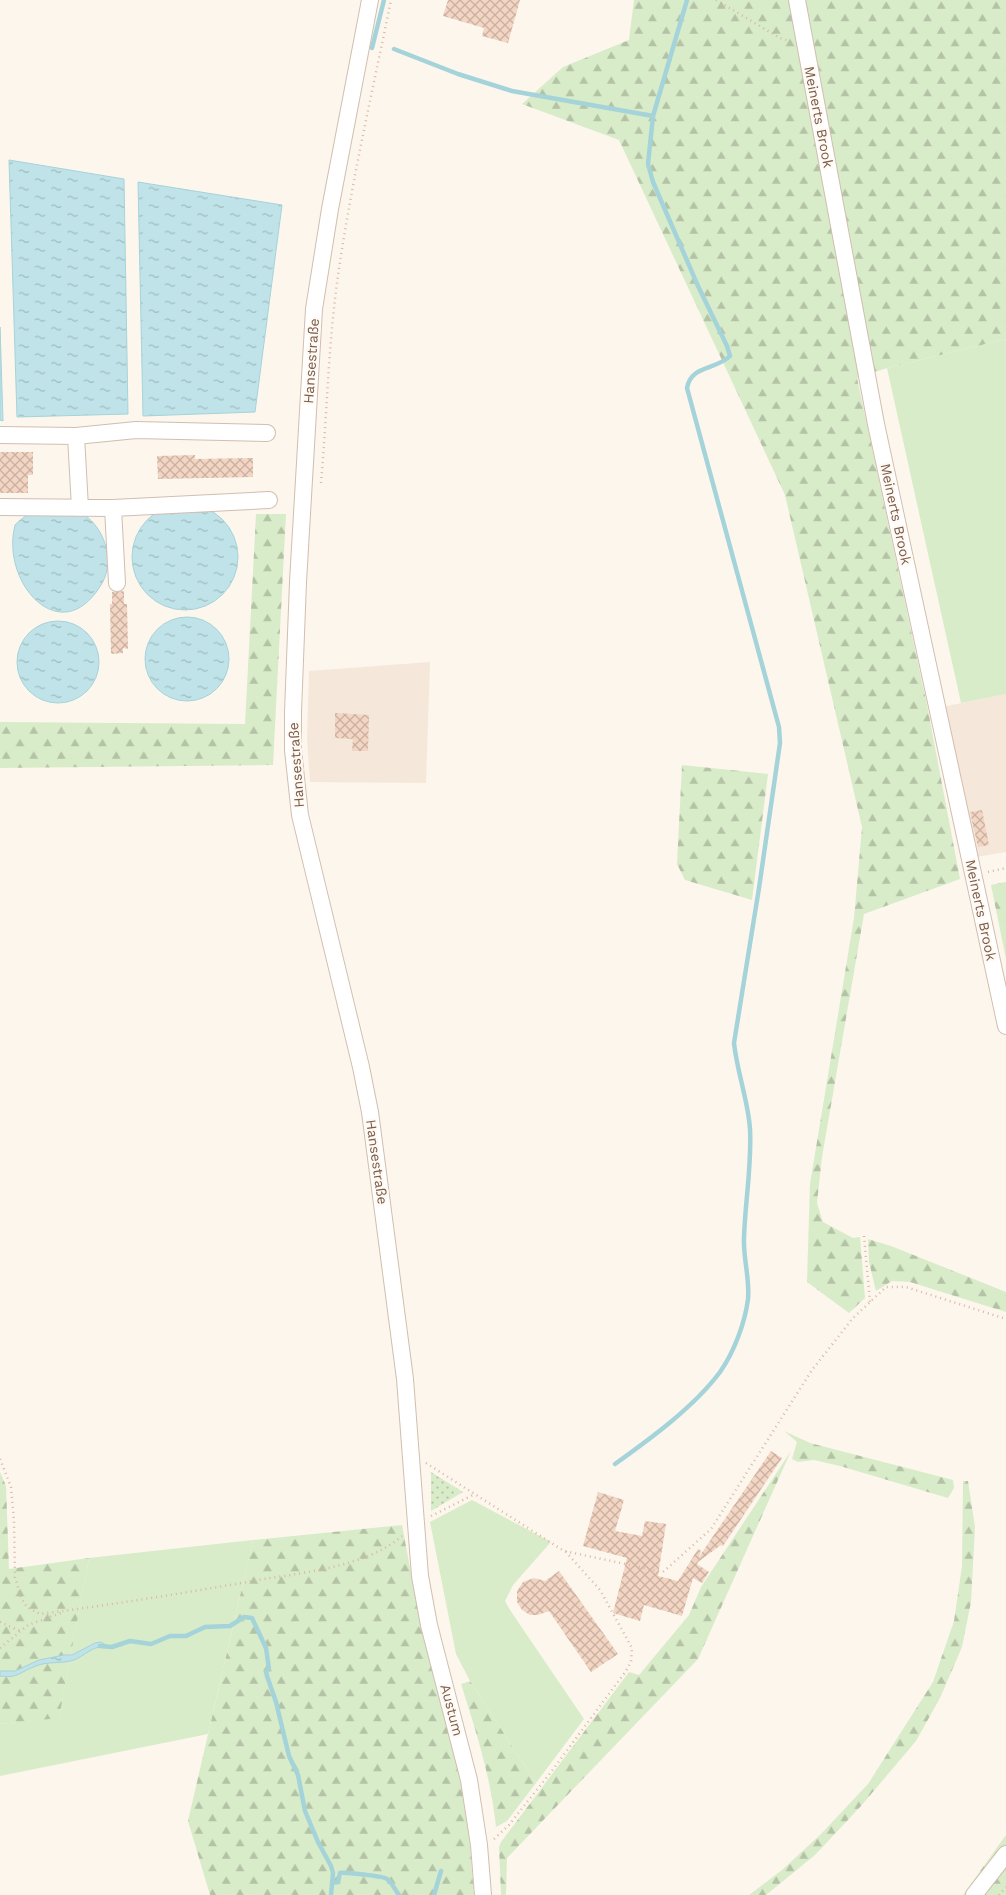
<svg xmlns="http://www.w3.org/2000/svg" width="1006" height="1895" viewBox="0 0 1006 1895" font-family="'Work Sans',sans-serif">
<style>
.residential{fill:#f5e8da}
.grass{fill:#d8ecc9}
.forest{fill:url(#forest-firs)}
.park{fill:url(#park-dots)}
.water{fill:url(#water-ripples);stroke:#a5d3da}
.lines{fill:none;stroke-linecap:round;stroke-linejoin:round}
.stream{stroke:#a5d3da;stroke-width:4.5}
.building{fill:url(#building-cross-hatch)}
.minor-casing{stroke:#d1beb0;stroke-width:18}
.path{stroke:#d9b8a5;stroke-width:2.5;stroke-dasharray:1 4;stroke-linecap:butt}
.minor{stroke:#fff;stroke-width:16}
.labels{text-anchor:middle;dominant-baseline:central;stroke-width:4.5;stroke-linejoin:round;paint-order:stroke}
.street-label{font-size:14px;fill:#7a5c4d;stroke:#fffaf3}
</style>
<defs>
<pattern id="forest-firs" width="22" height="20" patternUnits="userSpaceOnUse" patternTransform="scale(1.25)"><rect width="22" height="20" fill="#d8ecc9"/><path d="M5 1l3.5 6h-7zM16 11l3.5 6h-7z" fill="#b4c2a5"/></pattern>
<pattern id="park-dots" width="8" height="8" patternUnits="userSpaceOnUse" patternTransform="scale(1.25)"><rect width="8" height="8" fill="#d8ecc9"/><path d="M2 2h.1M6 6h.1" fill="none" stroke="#b4c2a5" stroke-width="1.8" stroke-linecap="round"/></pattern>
<pattern id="water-ripples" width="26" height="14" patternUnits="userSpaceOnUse" patternTransform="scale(1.25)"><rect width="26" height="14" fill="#bfe3e8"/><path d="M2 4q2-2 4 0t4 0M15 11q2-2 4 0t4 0" fill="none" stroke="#a0bbbe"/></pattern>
<pattern id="building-cross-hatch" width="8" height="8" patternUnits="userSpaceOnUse" patternTransform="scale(1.25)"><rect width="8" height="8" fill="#f3d5c3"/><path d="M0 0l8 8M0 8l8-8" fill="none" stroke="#cab0a1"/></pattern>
</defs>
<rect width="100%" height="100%" fill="#fdf6ec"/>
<!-- residential -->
<path class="residential" d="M430 662 426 783 310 782 307 738 309 671Z
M1006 694V852L970 858 937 708Z"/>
<!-- grass -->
<path class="grass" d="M1006 339V694L961 703 887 368Z
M472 1500 551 1542 513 1585 505 1601 510 1610 584 1719 536 1783 470 1681 456 1654 430 1522Z
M253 1540 208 1734 0 1776V1724L59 1717 89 1558Z"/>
<!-- forest -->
<path class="forest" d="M634 0H1006V339L887 368 857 378 927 705 960 879 864 914 822 1157 817 1203 823 1222 853 1238 860 1237 865 1298 849 1313 807 1282 810 1184 854 918 862 827 785 495 619 140 522 104 563 67 629 40Z
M256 514H286L273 765 0 768V722L245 724Z
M682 765 768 774 752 900 685 880 677 864Z
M1006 882V959L991 885Z
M868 1239 891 1246 1006 1292V1312L910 1282 892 1281 876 1291 869 1262Z
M784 1431 810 1443 953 1480 954 1488 948 1498 840 1466 814 1460 798 1462 792 1459 797 1442Z
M791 1451 698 1659 507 1858 506 1895H501L499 1847 501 1842 629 1672 639 1675 689 1615 701 1587Z
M0 1472 6 1486 9 1569 89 1558 59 1718 0 1724Z
M963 1481H968L975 1527 971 1602 962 1647 940 1698 916 1741 861 1806 815 1855 766 1895H749L782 1870 821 1834 868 1784 933 1682 954 1621 962 1566Z
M402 1525 420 1621 436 1678 467 1809 474 1895H210L188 1821 253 1540Z
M470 1681 536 1783 507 1821 496 1827C491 1778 476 1731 461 1684Z
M1006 1835V1895H963Z"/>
<!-- park -->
<path class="park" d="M431 1472 463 1492 431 1511Z"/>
<!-- water -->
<path class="water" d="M9 160 124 179 128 414 17 417Z
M138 182 282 205 255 412 143 416Z
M0 327 3 421 0 420Z
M132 557a53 53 0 1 1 106 0a53 53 0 1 1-106 0Z
M30 513C39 513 78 512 83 515 91 518 97 527 101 534 109 550 111 569 101 585 61 651 0 583 15 525 19 520 25 517 30 513Z
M145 659a42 42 0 1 1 84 0a42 42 0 1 1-84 0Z
M17 662a41 41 0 1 1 82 0a41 41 0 1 1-82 0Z
M101 1642 106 1645 105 1647C94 1645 84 1656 74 1660 63 1664 47 1661 36 1666 21 1671 18 1679 0 1676V1671H15L39 1660 64 1655H72L95 1643Z"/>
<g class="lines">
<!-- stream -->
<path class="stream" d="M372 48 384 0
M394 49 458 74 512 91 653 116
M615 1464C650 1439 694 1407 720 1372 734 1352 745 1323 748 1299 750 1279 743 1258 744 1238 745 1202 752 1165 750 1129 748 1100 737 1072 734 1043L759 888 780 743 779 727 687 388C691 365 716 370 730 356L727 346 698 286 653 182 648 164 653 116 687 0
M100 1646 112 1647 130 1641 151 1644 170 1636H186L205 1627 230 1626 244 1617 252 1618 266 1648 269 1669 266 1672 267 1676 276 1702 289 1756 298 1775 305 1811 318 1842 331 1866 333 1873 331 1895
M332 1883 338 1882 340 1873C343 1872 384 1876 387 1879 392 1882 395 1890 399 1895
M434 1895 441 1871"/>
</g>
<!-- building -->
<path class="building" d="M448 0H520L508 43 482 36 484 28 443 16Z
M0 452H33V475H28V493H0Z
M195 455V459L253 458V477L158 479 157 456Z
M124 591V604H127L128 649 123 648V653L111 654 110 604H112V592Z
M335 713 369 715 368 751H352L353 739 335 738Z
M982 810 989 845 978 847 970 812Z
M771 1451 782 1458 723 1546 721 1545 698 1562 697 1564 709 1572 702 1583 693 1578 682 1616 644 1605 640 1621 613 1613 627 1558 583 1546 598 1492 624 1500 615 1531 642 1536 645 1521 666 1524 658 1576 678 1581 698 1549 701 1551 699 1557Z
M559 1571 618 1654 591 1672 549 1611 538 1615H530L522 1610 517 1602V1591L523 1582 534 1578 545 1581Z"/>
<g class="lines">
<defs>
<path id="minor" d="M370 0 330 209 314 309 298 582 293 712V750L300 815 361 1067 370 1112 405 1379 420 1576 429 1625 469 1780 479 1845 483 1895
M797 0 876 424 1006 1026
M0 435 76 436 136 430 267 433
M76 436 80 508
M0 507 113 508 269 500
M113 508 117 583
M974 1895 1006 1854"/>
</defs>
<!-- minor casing -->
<use href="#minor" class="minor-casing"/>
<!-- path -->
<path class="path" d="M716 0 780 38 790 41
M321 483C327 416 328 349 337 283 350 188 372 94 391 0
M988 872 1006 868
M864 1236 870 1302
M0 1459 11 1487 14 1521 15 1577 21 1598 27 1607 40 1614C110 1605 178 1594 247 1582 295 1573 364 1569 402 1536
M426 1463 564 1551 663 1572 711 1529 812 1370 853 1318 886 1287H906L1006 1319
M431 1516 475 1494
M0 1622 20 1631
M0 1648 28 1625 61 1613
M494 1839 509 1825 551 1772 626 1671 631 1662 632 1648 600 1590 565 1551
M999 1895 1006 1887"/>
<!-- minor -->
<use href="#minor" class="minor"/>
</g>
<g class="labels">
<!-- street labels -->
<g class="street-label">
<text transform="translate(819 117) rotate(79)">Meinerts Brook</text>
<text transform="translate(311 361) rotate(-86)">Hansestraße</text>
<text transform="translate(896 514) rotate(78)">Meinerts Brook</text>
<text transform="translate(296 765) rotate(-94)">Hansestraße</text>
<text transform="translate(981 910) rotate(78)">Meinerts Brook</text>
<text transform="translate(377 1162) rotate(82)">Hansestraße</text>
<text transform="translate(452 1710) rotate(75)">Austum</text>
</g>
</g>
</svg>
